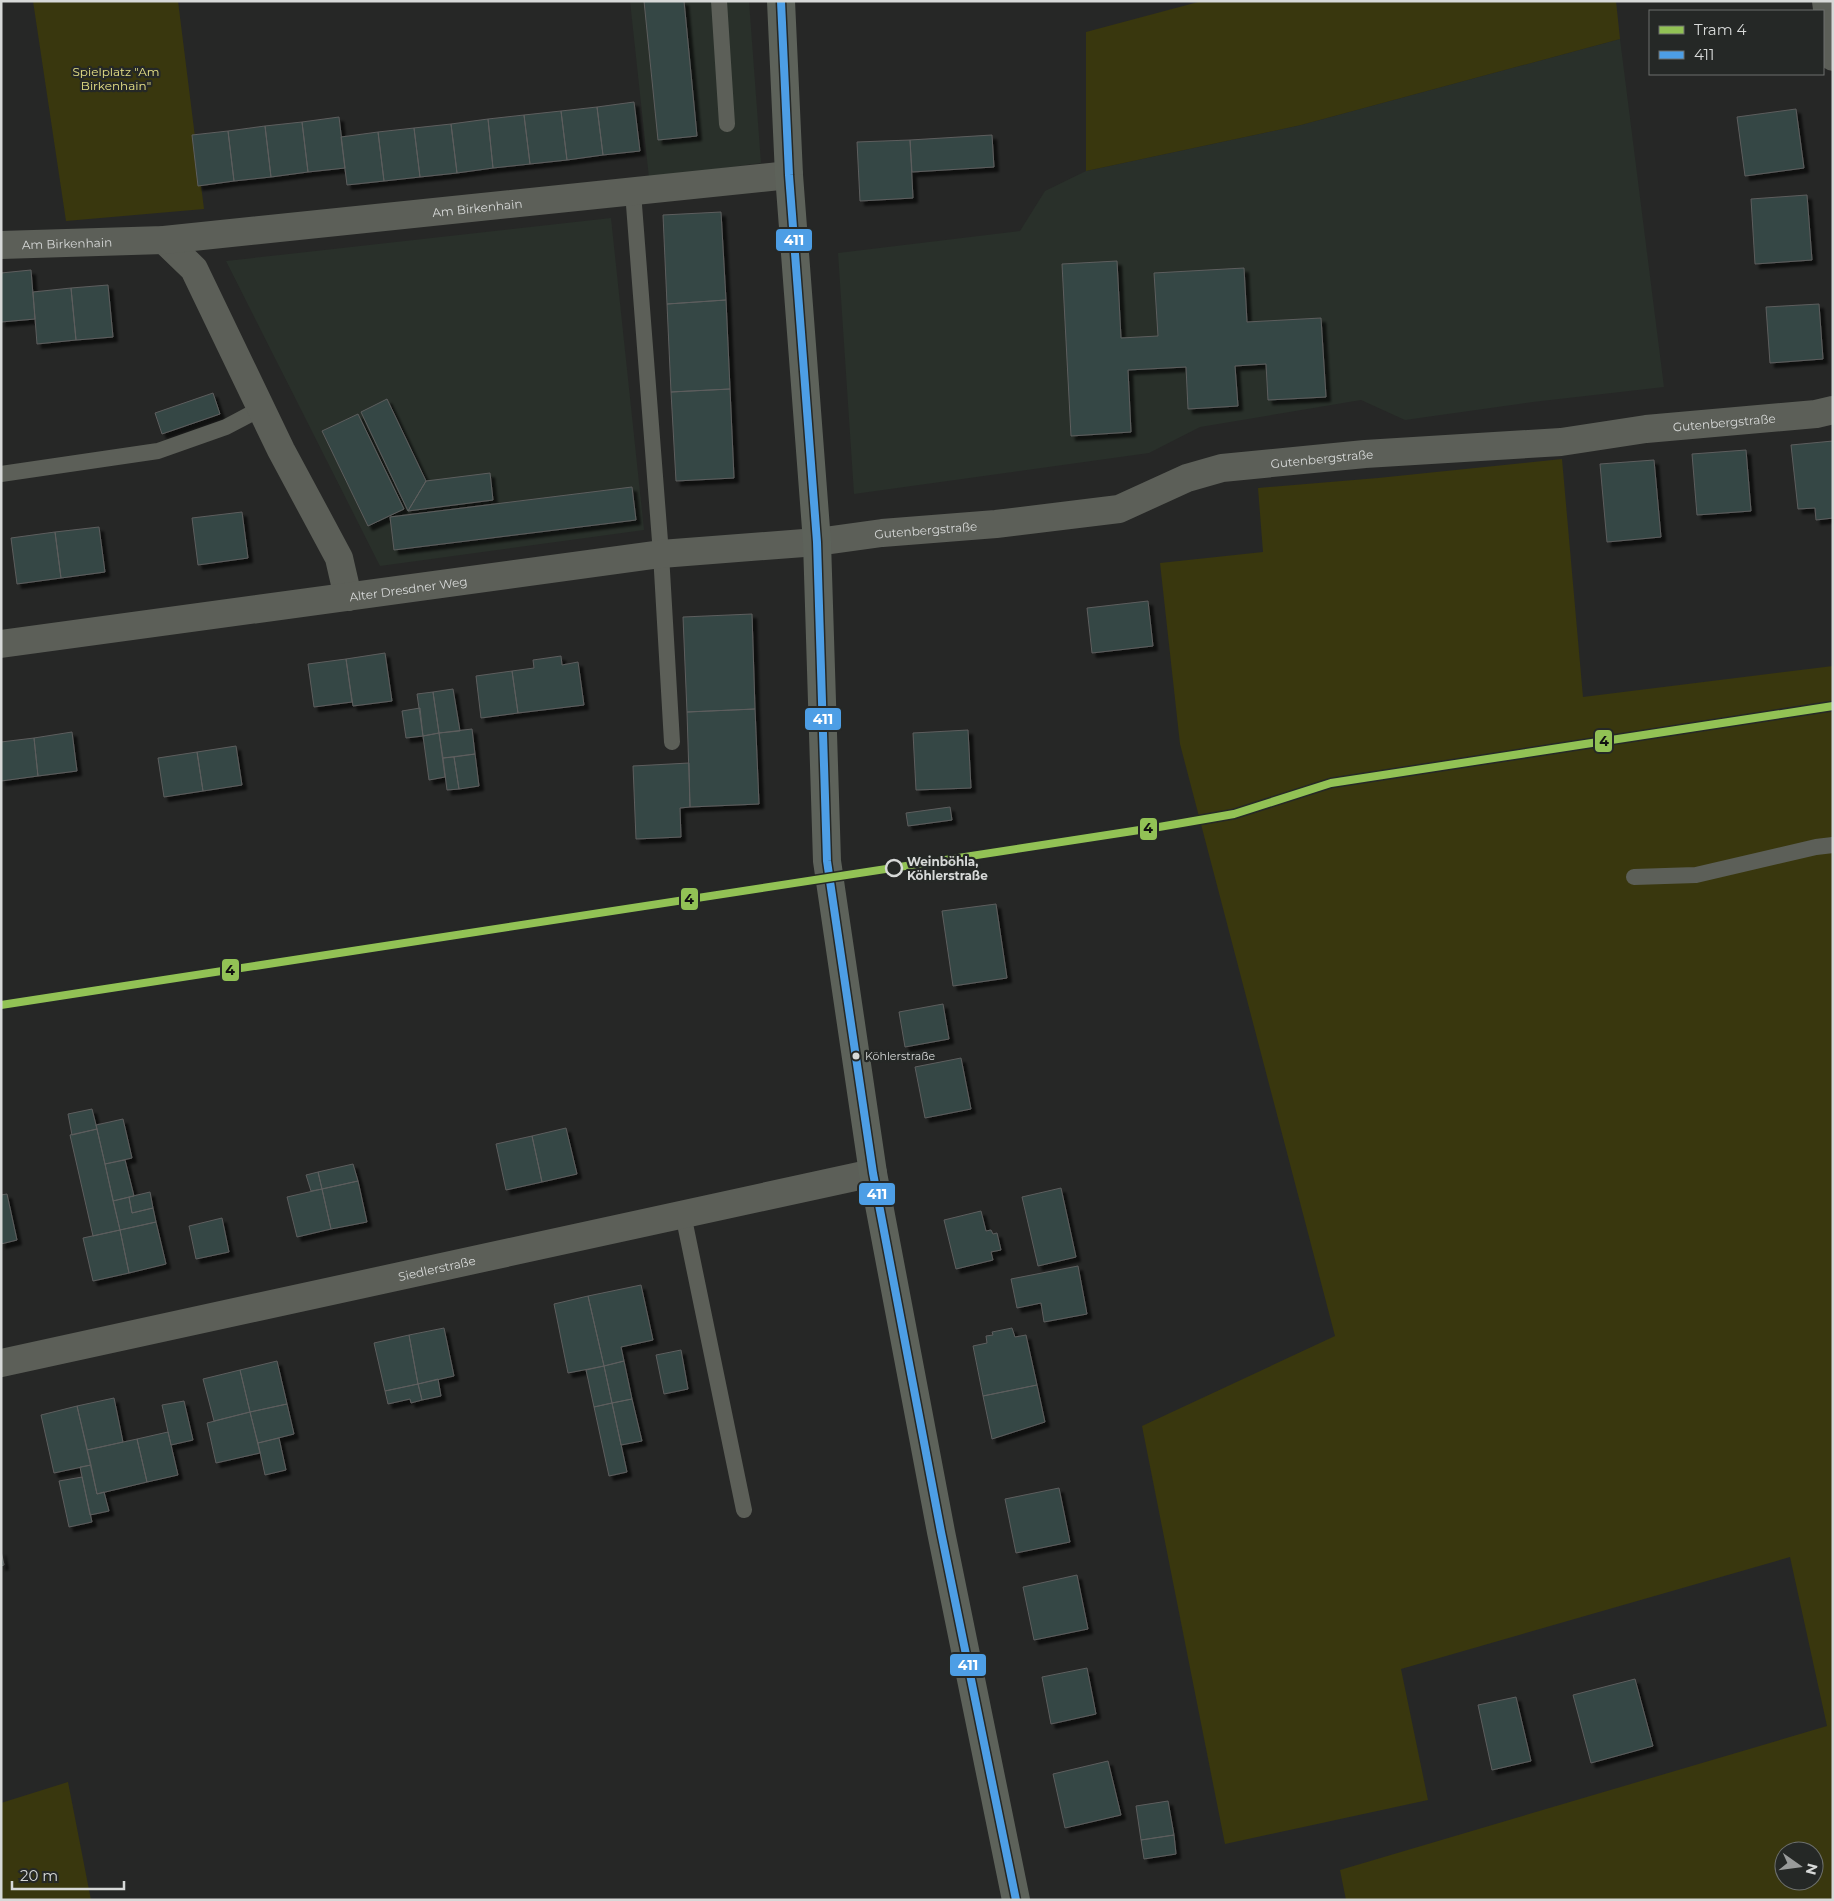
<svg xmlns="http://www.w3.org/2000/svg" width="1834" height="1901" viewBox="0 0 1834 1901" font-family="Montserrat,sans-serif">
<style>
.built{fill:#29302a}
.green{fill:#39370e;fill-rule:evenodd}
.building{fill:#354644;stroke:#5d5e5e;filter:url(#shadow)}
.lines{fill:none;stroke-linecap:round;stroke-linejoin:round}
.lane{stroke:#5c5f58;stroke-width:16}
.street{stroke:#5c5f58;stroke-width:28}
.secondary{stroke:#5d625a;stroke-width:28}
.bus-1-casing{stroke:#252826;stroke-width:11}
.bus-1{stroke:#4d9ee5;stroke-width:8}
.tram-1-casing{stroke:#252826;stroke-width:11}
.tram-1{stroke:#92c255;stroke-width:8}
.stop-dot{fill:#252826;stroke:#d7d9d8;stroke-width:2.5}
.bus-dot{fill:#d7d9d8;stroke:#252826;stroke-width:2}
.labels{text-anchor:middle;dominant-baseline:central;stroke-width:4.5;stroke-linejoin:round;paint-order:stroke}
.bus-label{font-size:11px;fill:#d7d9d8;stroke:#252826;text-anchor:start}
.park-label{font-size:12px;fill:#e6e187;stroke:#252826}
.street-label{font-size:12px;fill:#d7d9d8;stroke:#252826}
.stop-label{font-size:12px;font-weight:bold;fill:#d7d9d8;stroke:#252826;text-anchor:start}
.line-badge{stroke:#252826;stroke-width:2}
.badge-label{font-size:14px;text-anchor:middle;font-weight:bold;fill:#fff}
.pale-badge-label{font-size:14px;text-anchor:middle;font-weight:bold;fill:#111}
</style>
<defs>
<filter id="shadow"><feDropShadow dx="4.5" dy="4.5" stdDeviation="1" flood-color="#0009"/></filter>
</defs>
<rect width="100%" height="100%" fill="#262726"/>
<!-- built -->
<path class="built" d="M630 1H749L761 163 649 178Z
M1620 39 1664 387 1533 402 1405 420 1361 400 1200 427 1149 453 854 494 838 253 1020 231 1045 191 1086 171 1301 125Z
M611 218 644 530 380 566 226 261Z"/>
<!-- green -->
<path class="green" d="M33 1H178L204 209 66 221Z
M1202 1H1616L1620 39 1301 125 1086 171V32Z
M1562 459 1583 697 1833 666V1900H1346L1340 1870 1827 1726 1790 1557 1401 1669 1428 1800 1225 1844 1142 1426 1335 1336 1180 744 1160 563 1263 552 1258 488 1378 478ZM1784 1851H1814V1881H1784Z
M68 1782 91 1900H1V1803Z"/>
<!-- building -->
<path class="building" d="M644 1H684L697 136 658 140Z
M634 102 640 151 603 155 597 107Z
M597 107 603 155 567 160 561 111Z
M1796 109 1804 168 1745 176 1737 117Z
M561 111 567 160 530 164 524 115Z
M524 115 530 164 493 168 488 119Z
M339 117 345 168 308 172 302 122Z
M488 119 493 168 457 173 451 124Z
M302 122 308 172 271 177 265 126Z
M451 124 457 173 420 177 414 128Z
M265 126 271 177 234 181 228 131Z
M414 128 420 177 384 181 378 132Z
M228 131 234 181 198 186 192 135Z
M378 132 384 181 347 185 341 137Z
M992 135 994 167 912 172 910 140Z
M910 140 913 198 860 201 857 142Z
M1807 195 1812 260 1755 264 1751 199Z
M721 212 726 300 667 304 663 215Z
M1117 261 1121 338 1158 336 1154 273 1244 268 1247 322 1321 318 1326 397 1268 400 1266 364 1235 366 1238 406 1188 409 1186 367 1128 370 1131 432 1071 436 1062 264Z
M31 270 35 319 1 322V273Z
M108 285 113 337 76 340 71 288Z
M71 288 76 340 37 344 33 292Z
M726 300 730 389 671 392 667 304Z
M1819 304 1823 359 1770 363 1766 307Z
M730 389 734 478 676 481 671 392Z
M213 393 220 414 162 434 155 413Z
M387 399 426 481 408 511 361 412Z
M358 414 404 509 368 526 322 431Z
M1833 441V518L1816 520 1815 508 1798 509 1791 445Z
M1746 450 1751 511 1697 515 1692 454Z
M1654 460 1661 537 1607 542 1600 464Z
M490 473 493 500 408 511 426 481Z
M632 487 636 520 394 550 390 517Z
M242 512 248 558 198 565 192 518Z
M99 527 105 572 61 578 55 532Z
M55 532 61 578 17 584 11 538Z
M1148 601 1153 646 1092 653 1087 608Z
M752 614 755 709 687 712 683 617Z
M385 653 392 701 353 706 346 659Z
M561 656 562 665 578 662 584 705 518 713 512 671 534 668 533 660Z
M346 659 352 702 314 707 308 664Z
M512 671 518 713 481 718 476 676Z
M453 689 460 731 439 733 433 692Z
M433 692 439 733 423 736 417 694Z
M420 708 423 736 406 738 402 711Z
M755 709 759 804 690 807 687 712Z
M472 729 475 754 443 758 439 733Z
M968 730 971 788 916 790 913 733Z
M72 732 77 771 38 776 34 738Z
M439 733 445 777 429 780 423 736Z
M34 738 38 776 1 781V742Z
M236 746 242 785 203 791 197 752Z
M197 752 203 791 164 797 158 758Z
M475 754 479 786 459 789 454 757Z
M454 757 459 789 447 790 443 758Z
M689 763 690 807 680 808 681 837 636 839 633 766Z
M950 807 952 820 908 826 906 813Z
M996 904 1007 978 953 986 942 911Z
M943 1004 949 1039 905 1047 899 1012Z
M961 1058 971 1109 925 1118 915 1067Z
M92 1109 97 1129 72 1135 68 1114Z
M123 1119 132 1158 105 1164 96 1125Z
M566 1128 577 1174 542 1182 532 1136Z
M97 1129 120 1230 93 1236 70 1135Z
M532 1136 542 1182 506 1190 496 1144Z
M125 1160 134 1196 113 1201 105 1164Z
M353 1164 358 1181 322 1189 318 1172Z
M318 1172 322 1189 311 1191 306 1175Z
M358 1181 367 1222 331 1229 322 1189Z
M1061 1188 1076 1257 1038 1266 1022 1197Z
M322 1189 331 1229 297 1237 287 1197Z
M150 1192 153 1208 132 1213 129 1197Z
M7 1194 17 1240 1 1244V1195Z
M129 1197 132 1213 153 1208 156 1222 120 1230 113 1201Z
M981 1211 986 1231 991 1230 993 1234 997 1233 1001 1250 991 1252 993 1260 956 1269 944 1220Z
M222 1218 229 1252 196 1259 189 1226Z
M156 1222 166 1264 129 1273 120 1230Z
M120 1230 129 1273 93 1281 83 1238Z
M1078 1266 1087 1314 1044 1322 1041 1303 1017 1308 1011 1279Z
M641 1285 653 1340 621 1347 624 1361 604 1366 588 1296Z
M588 1296 604 1366 568 1373 554 1304Z
M444 1328 454 1376 418 1384 409 1335Z
M1012 1328 1015 1337 1026 1335 1037 1385 983 1396 973 1346 987 1343 986 1336 993 1335 992 1332Z
M409 1335 418 1384 385 1391 374 1343Z
M681 1350 688 1389 664 1394 656 1355Z
M277 1361 287 1404 250 1412 240 1370Z
M624 1361 632 1399 612 1403 604 1366Z
M604 1366 612 1403 594 1407 586 1370Z
M240 1370 250 1412 214 1421 203 1379Z
M438 1379 441 1396 422 1400 418 1384Z
M418 1384 422 1400 411 1403 410 1399 388 1404 385 1391Z
M1037 1385 1045 1422 992 1439 983 1396Z
M114 1398 123 1442 87 1450 77 1406Z
M632 1399 642 1441 621 1445 612 1403Z
M184 1401 193 1440 171 1445 162 1405Z
M612 1403 627 1472 609 1476 594 1407Z
M287 1404 294 1434 258 1443 250 1412Z
M77 1406 91 1465 54 1473 41 1415Z
M250 1412 260 1453 216 1463 207 1423Z
M168 1432 178 1475 147 1482 137 1439Z
M279 1438 286 1470 265 1475 258 1443Z
M137 1439 147 1482 97 1494 87 1450Z
M91 1465 97 1494 104 1492 109 1511 90 1515 80 1467Z
M82 1477 92 1522 69 1527 59 1481Z
M1059 1488 1070 1542 1016 1553 1005 1499Z
M1 1551 4 1565 1 1566Z
M1077 1575 1088 1629 1034 1640 1023 1587Z
M1087 1668 1096 1714 1051 1724 1042 1677Z
M1635 1679 1653 1746 1591 1763 1573 1695Z
M1516 1697 1531 1761 1492 1770 1478 1705Z
M1108 1761 1121 1815 1065 1828 1053 1774Z
M1168 1801 1174 1835 1141 1840 1136 1806Z
M1174 1835 1176 1854 1144 1859 1141 1840Z"/>
<g class="lines">
<!-- lane -->
<path class="lane" d="M719 1 727 124
M633 192 661 554 672 742
M1 474 158 451 226 427 262 408
M1634 877 1696 875 1816 847 1833 845
M683 1214 744 1510"/>
<!-- street -->
<g class="street">
<path d="M1826 1 1833 57"/>
<path d="M164 240 194 269 281 450 339 558 348 597"/>
<path id="s1" d="M1 245 164 240 789 175"/>
<path id="s2" d="M1 644 661 554 817 542 882 533 996 524 1119 509 1187 478 1222 468 1365 454 1561 442 1646 429 1816 414 1833 410"/>
<path id="s3" d="M1 1363 873 1173"/>
</g>
<!-- secondary -->
<path class="secondary" d="M781 1 789 175 817 542 827 861 873 1173 941 1532 1016 1900"/>
<defs>
<path id="bus-1" d="M781 1 789 175 817 542 827 861 873 1173 941 1532 1016 1900"/>
</defs>
<!-- bus-1 casing -->
<use href="#bus-1" class="bus-1-casing"/>
<!-- bus-1 -->
<use href="#bus-1" class="bus-1"/>
<defs>
<path id="tram-1" d="M1 1005 1159 827 1234 814 1331 783 1833 706"/>
</defs>
<!-- tram-1 casing -->
<use href="#tram-1" class="tram-1-casing"/>
<!-- tram-1 -->
<use href="#tram-1" class="tram-1"/>
</g>
<!-- markers -->
<circle class="stop-dot" cx="894" cy="868" r="8"/>
<circle class="bus-dot" cx="856" cy="1056" r="4.5"/>
<g class="labels">
<!-- bus labels -->
<g class="bus-label">
<text x="865" y="1056">Köhlerstraße</text>
</g>
<!-- park labels -->
<g class="park-label">
<text x="116" y="71">Spielplatz "Am<tspan x="116" dy="14">Birkenhain"</tspan></text>
</g>
<!-- street labels -->
<g class="street-label">
<text stroke="none"><textPath href="#s1" startOffset="478">Am Birkenhain</textPath></text>
<text stroke="none"><textPath href="#s1" startOffset="66">Am Birkenhain</textPath></text>
<text stroke="none"><textPath href="#s2" startOffset="1742">Gutenbergstraße</textPath></text>
<text stroke="none"><textPath href="#s2" startOffset="1338">Gutenbergstraße</textPath></text>
<text stroke="none"><textPath href="#s2" startOffset="932">Gutenbergstraße</textPath></text>
<text stroke="none"><textPath href="#s2" startOffset="411">Alter Dresdner Weg</textPath></text>
<text stroke="none"><textPath href="#s3" startOffset="446">Siedlerstraße</textPath></text>
</g>
<!-- stop labels -->
<g class="stop-label">
<text x="907" y="861">Weinböhla,<tspan x="907" dy="14">Köhlerstraße</tspan></text>
</g>
</g>
<g class="line-badge">
<rect x="775" y="228" width="38" height="24" rx="5" fill="#4d9ee5"/>
<rect x="804" y="707" width="38" height="24" rx="5" fill="#4d9ee5"/>
<rect x="1594" y="729" width="19" height="24" rx="5" fill="#92c255"/>
<rect x="1139" y="817" width="19" height="24" rx="5" fill="#92c255"/>
<rect x="680" y="887" width="19" height="24" rx="5" fill="#92c255"/>
<rect x="221" y="958" width="19" height="24" rx="5" fill="#92c255"/>
<rect x="858" y="1182" width="38" height="24" rx="5" fill="#4d9ee5"/>
<rect x="949" y="1653" width="38" height="24" rx="5" fill="#4d9ee5"/>
</g>
<g class="badge-label">
<text x="794" y="245">411</text>
<text x="823" y="724">411</text>
<text x="877" y="1199">411</text>
<text x="968" y="1670">411</text>
</g>
<g class="pale-badge-label">
<text x="1604" y="746">4</text>
<text x="1148" y="833">4</text>
<text x="689" y="904">4</text>
<text x="230" y="975">4</text>
</g>
<!-- border -->
<rect width="1834" height="1901" fill="none" stroke="#d7d9d8" stroke-width="5"/>
<!-- legend -->
<rect x="1649" y="10" width="175" height="65" fill="#252826" stroke="#6c6f6d"/>
<rect x="1659" y="26" width="25" height="8" fill="#92c255" stroke="#6c6f6d"/>
<text x="1694" y="35" font-size="15" fill="#d7d9d8">Tram 4</text>
<rect x="1659" y="51" width="25" height="8" fill="#4d9ee5" stroke="#6c6f6d"/>
<text x="1694" y="60" font-size="15" fill="#d7d9d8">411</text>
<!-- north arrow -->
<g transform="translate(1799 1866) rotate(104)"><circle r="24" fill="#252826" stroke="#6c6f6d"/>
<path d="M0-4L9 19L0 12L-9 19Z" fill="#999b9a"/>
<text y="-8" font-size="14" font-weight="bold" text-anchor="middle" fill="#d7d9d8">N</text>
</g>
<!-- scale -->
<path d="M12 1881v8h112v-8" fill="none" stroke="#d7d9d8" stroke-width="2.5"/>
<text x="20" y="1881" font-size="15" fill="#d7d9d8" stroke="#252826" stroke-width="4" paint-order="stroke">20 m</text>
</svg>
